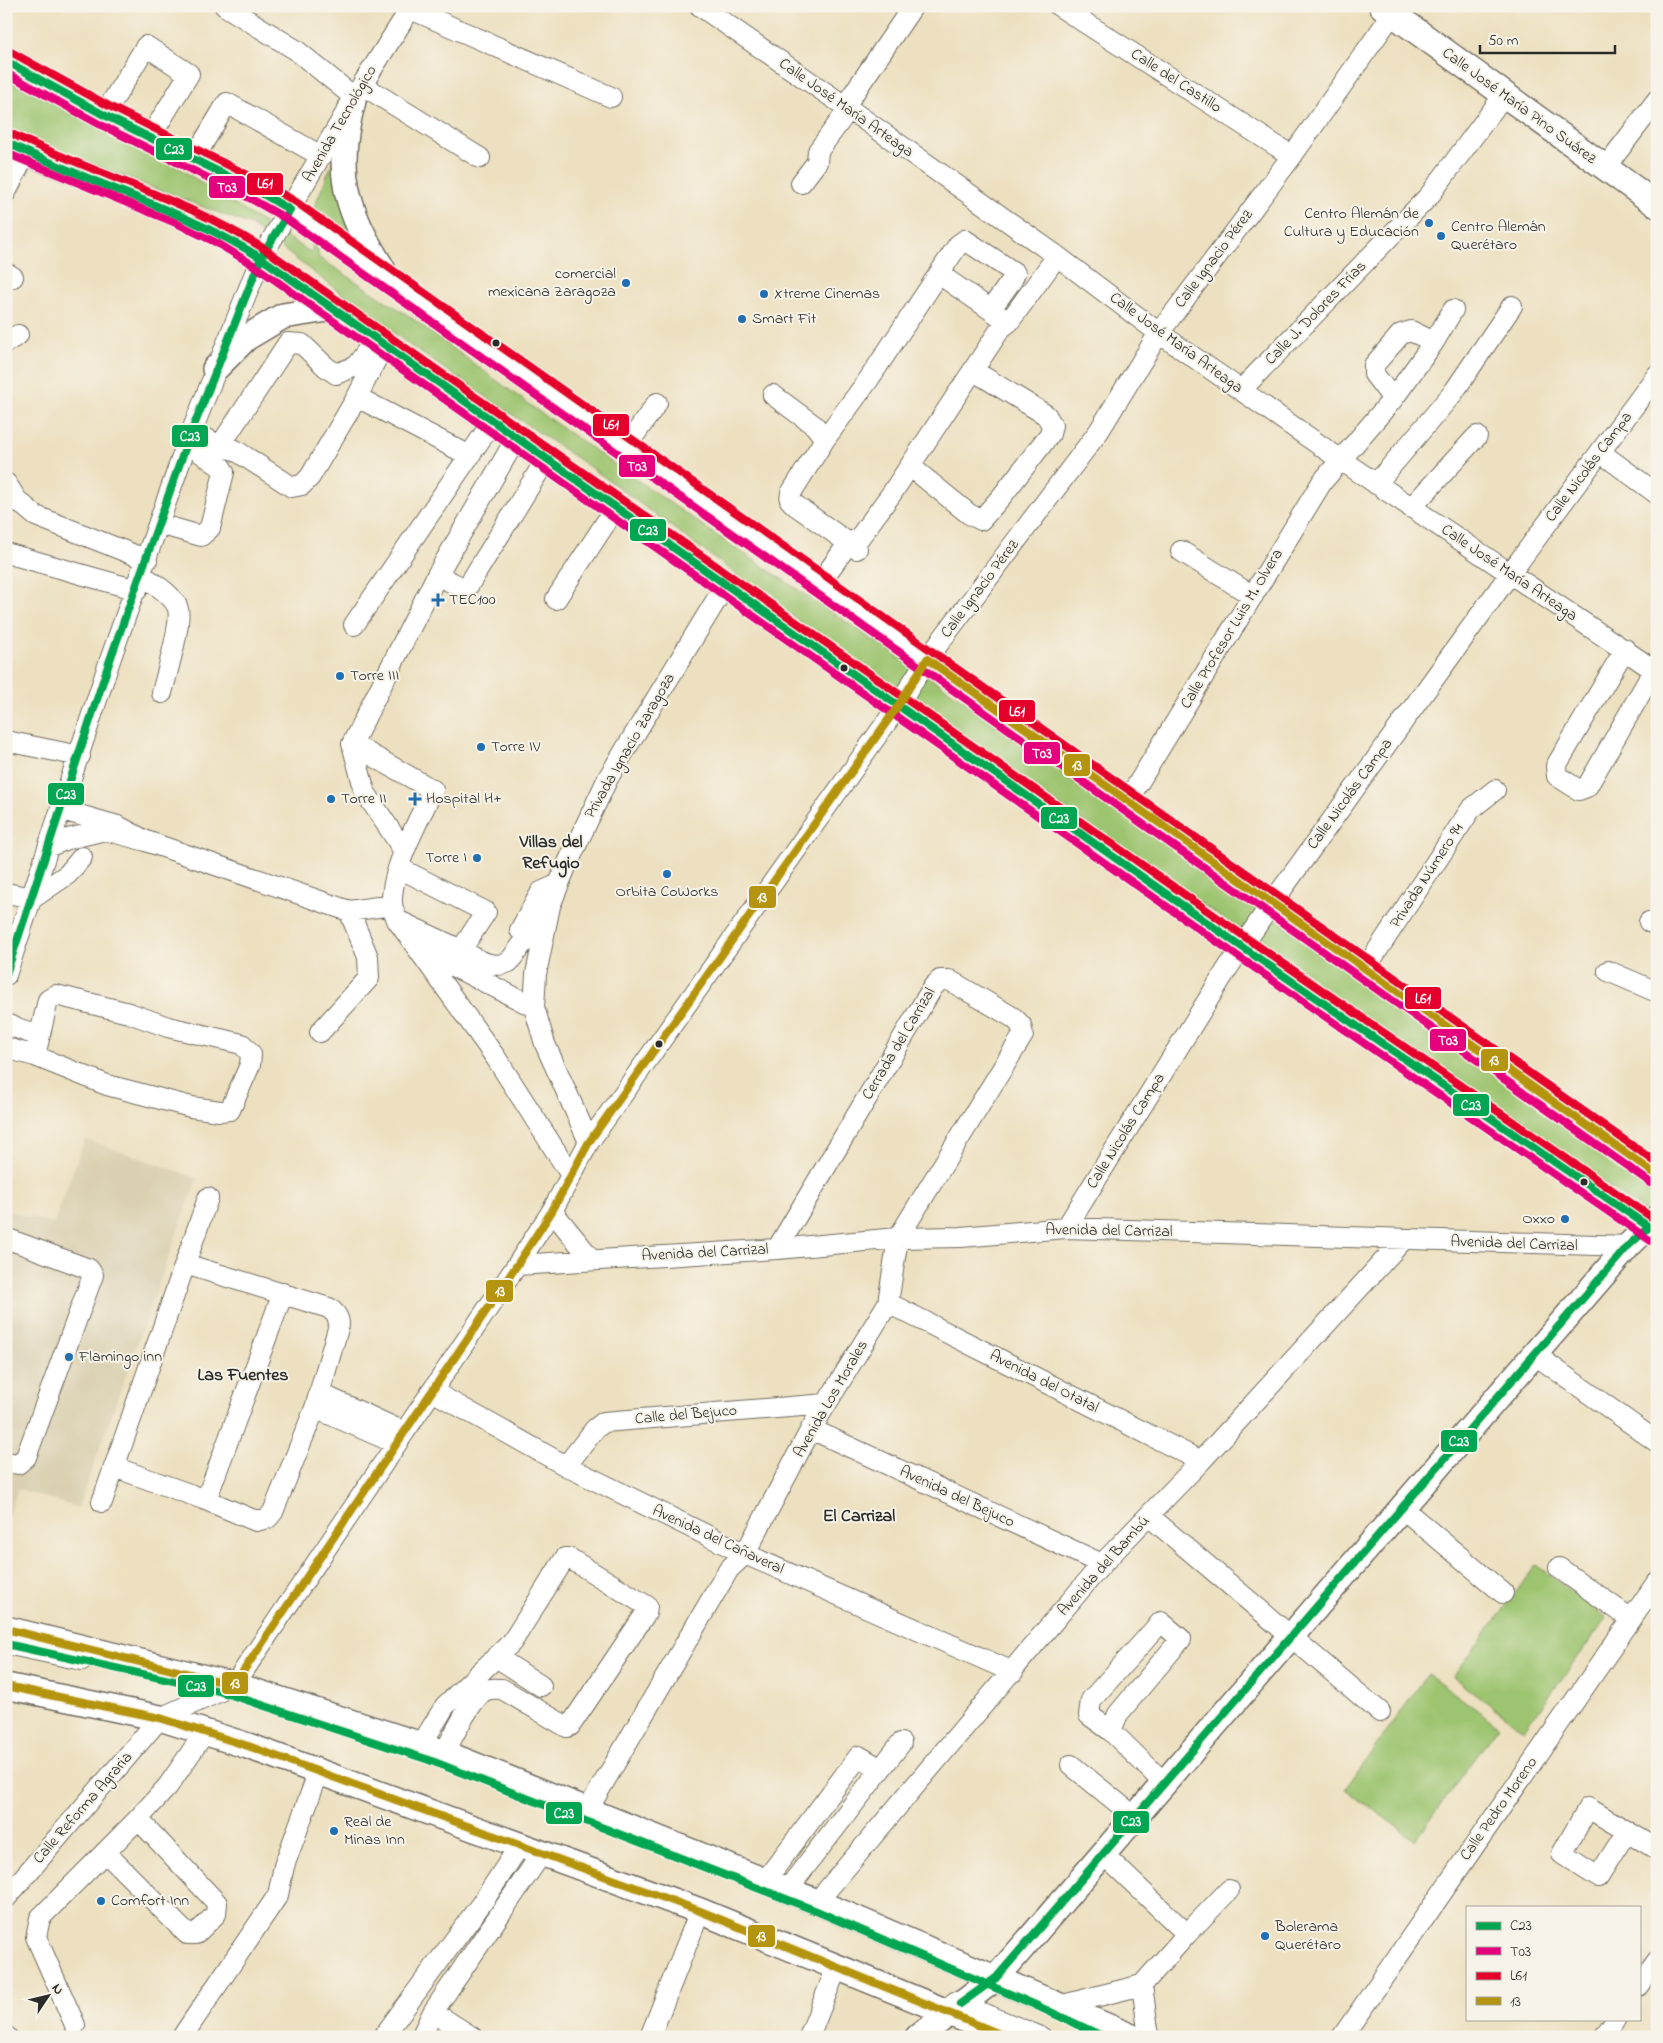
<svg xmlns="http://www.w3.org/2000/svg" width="1663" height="2043" viewBox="0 0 1663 2043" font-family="'Indie Flower',sans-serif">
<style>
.built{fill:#dad0b1}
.green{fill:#9dc46f;stroke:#64784d}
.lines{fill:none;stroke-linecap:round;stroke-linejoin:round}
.minor-casing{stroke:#6f6a5f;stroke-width:22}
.major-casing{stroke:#6f6a5f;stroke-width:28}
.minor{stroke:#fff;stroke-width:20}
.major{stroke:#fff;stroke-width:25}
.bus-1-casing{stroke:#f7f3e8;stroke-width:11}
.bus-2-casing{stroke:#f7f3e8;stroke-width:11}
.bus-3-casing{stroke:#f7f3e8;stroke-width:11}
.bus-4-casing{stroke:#f7f3e8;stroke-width:11}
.bus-1{stroke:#00a651;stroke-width:8}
.bus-2{stroke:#e5007d;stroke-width:8}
.bus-3{stroke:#e4002b;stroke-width:8}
.bus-4{stroke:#b5940f;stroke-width:8}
.poi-dot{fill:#1f6fb2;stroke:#f7f3e8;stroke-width:2}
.bus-dot{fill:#2b2b2b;stroke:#f7f3e8;stroke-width:2}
.labels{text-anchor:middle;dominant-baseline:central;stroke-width:4;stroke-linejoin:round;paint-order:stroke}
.street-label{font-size:16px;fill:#2b2b2b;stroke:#f7f3e8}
.poi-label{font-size:16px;fill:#2b2b2b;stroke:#f7f3e8;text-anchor:start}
.neighbourhood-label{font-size:18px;font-weight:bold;fill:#2b2b2b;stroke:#f7f3e8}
.line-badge{stroke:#f7f3e8;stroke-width:2}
.badge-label{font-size:14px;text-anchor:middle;font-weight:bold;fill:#fff}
</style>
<rect width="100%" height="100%" fill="#f7f3e8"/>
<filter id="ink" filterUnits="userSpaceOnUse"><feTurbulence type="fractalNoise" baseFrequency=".02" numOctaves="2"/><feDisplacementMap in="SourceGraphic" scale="10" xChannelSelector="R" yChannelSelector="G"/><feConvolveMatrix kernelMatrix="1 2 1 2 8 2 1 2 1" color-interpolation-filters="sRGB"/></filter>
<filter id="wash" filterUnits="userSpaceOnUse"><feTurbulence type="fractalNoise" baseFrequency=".0096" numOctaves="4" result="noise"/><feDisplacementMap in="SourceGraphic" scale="20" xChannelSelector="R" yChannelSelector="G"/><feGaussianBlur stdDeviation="1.12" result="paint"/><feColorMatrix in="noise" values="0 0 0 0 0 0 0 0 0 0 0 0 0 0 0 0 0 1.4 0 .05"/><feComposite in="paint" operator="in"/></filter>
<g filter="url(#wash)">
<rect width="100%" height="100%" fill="#ede0c0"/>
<!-- built -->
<path class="built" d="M85 1139 197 1178 78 1508 18 1489 6 1524V1210L53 1224Z"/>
<!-- green -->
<path class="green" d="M6 80 134 138 230 202 312 253 313 210 335 156 358 246 320 213 318 257 409 316 542 414 719 537 1037 749 1657 1191V1220L886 685 603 476 411 346 251 225 6 132Z
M1536 1565 1607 1618 1524 1730 1453 1677Z
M1428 1674 1499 1726 1415 1840 1345 1789Z"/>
</g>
<g filter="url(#ink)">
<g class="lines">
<defs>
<path id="minor" d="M225 6 296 50 355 98
M404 6 611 97
M700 6 849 109 1057 256 1159 333 1341 460 1657 672
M1059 6 1292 156
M362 85 480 158
M845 106 913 6
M104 115 146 46 189 74 149 139
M193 160 227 103 321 156
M1605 168 1657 100
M801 183 817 162 818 151 849 109
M6 192 26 152
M6 273 13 277
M939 274 1001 317
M6 342 18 335
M1241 390 1429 196 1504 95
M773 395 815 426 825 439
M357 397 470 456
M1393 399 1374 374V365L1401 334 1411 331 1434 342
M192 431 220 446 235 450 292 487 302 485 310 477 357 397 384 344
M517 437 437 575 463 588 468 586 547 458
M220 446 288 343 302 344 326 367 336 374 356 366 375 340
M626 447 657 403
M1600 452 1657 494
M910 466 969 514 981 520 1002 496 1050 434 1052 425 1046 415 974 371
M6 483 17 500 36 516 147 560
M1376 484 1453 393 1512 306
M1411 508 1477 436
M159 524 201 536 210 528 224 472 221 467 187 443
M857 549 795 505 790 500 791 493 825 439 869 379 958 245 965 240 1015 273 1012 280 991 309
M1181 551 1253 596
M6 553 137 590
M142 575C153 583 174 595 178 609 182 623 166 676 162 693
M819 584 848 544 859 538 892 493 1001 328 1009 322 1057 256
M556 599 616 507
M354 625 493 421
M1625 649 1556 766 1557 776 1579 790 1587 787 1654 670
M6 741 80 756
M352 744 433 790C419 819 391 870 392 902 392 908 395 914 397 920L496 1058 571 1175
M1128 800 1322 482 1393 399 1434 342 1453 310
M146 841 349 911 392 905
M50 846 68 839 105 830 146 841 118 826 62 810
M404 851 365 792 352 744 437 575
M6 893 33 898 68 874 82 857
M397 920 461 950 486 912 399 868
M1649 922 1657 925
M520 930 541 892 559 884
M421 950 534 1007
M461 950C477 959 491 970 509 962L546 912
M1365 969 1471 809 1495 790
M1608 971 1657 992
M6 975 110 660 187 443 261 258 362 85 412 6
M6 1024 39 1036
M320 1032 369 978 368 957 349 911
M6 1048 35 1056 107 1085 191 1107 220 1111 230 1110 250 1065 251 1054 242 1044 168 1027 129 1013 56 995 48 1000 35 1056
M589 1142 545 1044 534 1007 536 974 550 906 565 869 608 778 726 584
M552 1211 592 1260
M1066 1228 1229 966 1272 903 1509 575 1657 375
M6 1243 11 1240 89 1269 93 1275 26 1457 18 1464 6 1462
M517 1265 777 1249 898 1238 961 1237 1066 1228 1628 1246
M888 1303 1201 1461
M1534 1354 1657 1442
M432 1391 566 1466 745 1554 1013 1672
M319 1393 404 1432
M315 1408 395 1443
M811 1429 1102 1564
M566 1466 595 1429 604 1422 826 1404
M114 1467 206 1500 256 1521 268 1518 273 1512 315 1408 339 1325C339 1317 335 1313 329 1308L185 1264
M206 1500 283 1293
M102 1502 208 1198
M1402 1508 1503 1593
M1149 1516 1380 1712
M1559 1568 1631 1619
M6 1644 82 1660
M498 1658 541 1686
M1111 1731 1118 1714 1181 1639 1161 1622 1091 1700 1089 1715 1111 1731 1164 1783
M421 1745 445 1706 512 1642 565 1558H569L647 1606 646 1613 570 1726 567 1727 502 1689C496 1689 492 1688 486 1690 471 1698 453 1737 444 1753
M1071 1765 1135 1817
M587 1811 729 1569 745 1554 811 1429 888 1303 898 1238 1023 1035 1021 1025 1014 1018 949 980H940L933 987 777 1249
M1627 1831 1598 1877 1562 1854 1588 1808 1657 1849
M105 1852 187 1934H196L216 1914 217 1903 138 1819 168 1786 205 1732
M765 1881 859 1756 881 1769
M787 1890 901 1743
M6 1898 160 1718 234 1685 517 1265 552 1211 589 1142 898 706 927 659 1099 431 1159 333 1292 156 1398 6
M817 1902 1102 1564 1201 1461 1403 1240
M1187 1934 1229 1890
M1142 1985 1149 2037
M1639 1986 1657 1961
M955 2002 1041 2037
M1059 2006 1142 1985 1187 1934 1103 1854
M75 2025 36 1937 40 1918 138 1819
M6 2036 7 2037
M182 2037 278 1895 284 1866 319 1771
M383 2037 484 1900 520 1845
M421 2037 433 2012
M472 2037 433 2012 542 1853
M650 2037 700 1911
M809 2037 837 1967
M1342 2037 1657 1582
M1604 2037 1616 2019"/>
<path id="major" d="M1382 6 1657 205
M6 61 104 115 258 191 290 210 1657 1175
M353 101C334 168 345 210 382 268
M6 142C35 157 65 168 95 179 152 202 210 224 261 258L1242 947 1657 1233
M215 369 246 338 283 316 334 308
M6 1629 234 1685 434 1749 817 1902 1132 2037
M6 1686 160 1718 248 1746 700 1911 1008 2037
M918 2037 996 1978 1628 1246 1657 1218"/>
</defs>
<!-- minor casing -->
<use href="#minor" class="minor-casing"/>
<!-- major casing -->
<use href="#major" class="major-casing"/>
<!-- minor -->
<use href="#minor" class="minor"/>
<!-- major -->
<use href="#major" class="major"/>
<defs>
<path id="bus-1" d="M6 61 104 115 258 191 290 210 261 258 187 443 110 660 6 974
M6 142C90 184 181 208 261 258L1242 947 1649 1227 1628 1246 996 1978 960 2004
M6 1644 219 1691 429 1760 814 1910 1033 2004 1104 2037"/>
<path id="bus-2" d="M6 73 99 124 253 200 285 218 1651 1183
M6 153 176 223 217 243 255 266 1236 955 1651 1241"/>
<path id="bus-3" d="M11 52 109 106 262 182 296 202 1657 1163
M10 133C96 175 184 198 266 250L1248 939 1657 1221"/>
<path id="bus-4" d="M6 1629 234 1685 517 1265 552 1211 589 1142 898 706 927 659 1657 1175
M6 1686 160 1718 248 1746 700 1911 1007 2037"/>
</defs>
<!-- bus-1 casing -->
<use href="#bus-1" class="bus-1-casing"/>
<!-- bus-2 casing -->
<use href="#bus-2" class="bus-2-casing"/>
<!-- bus-3 casing -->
<use href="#bus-3" class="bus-3-casing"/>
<!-- bus-4 casing -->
<use href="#bus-4" class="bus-4-casing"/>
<!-- bus-1 -->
<use href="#bus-1" class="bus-1"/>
<!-- bus-2 -->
<use href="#bus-2" class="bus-2"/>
<!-- bus-3 -->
<use href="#bus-3" class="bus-3"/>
<!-- bus-4 -->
<use href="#bus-4" class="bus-4"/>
</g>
</g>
<!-- markers -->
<g class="poi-dot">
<circle cx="1429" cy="223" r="5"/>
<circle cx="1441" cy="236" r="5"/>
<circle cx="626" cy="283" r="5"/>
<circle cx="764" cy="294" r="5"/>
<circle cx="742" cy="319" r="5"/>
<path d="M435.5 592.5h5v5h5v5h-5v5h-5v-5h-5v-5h5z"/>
<circle cx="340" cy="676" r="5"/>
<circle cx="481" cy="747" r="5"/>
<circle cx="331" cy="799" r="5"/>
<path d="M412.5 791.5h5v5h5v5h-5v5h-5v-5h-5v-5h5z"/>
<circle cx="477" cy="858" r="5"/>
<circle cx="667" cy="874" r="5"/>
<circle cx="1565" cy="1219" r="5"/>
<circle cx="69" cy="1357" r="5"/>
<circle cx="334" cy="1831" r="5"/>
<circle cx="101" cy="1901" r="5"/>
<circle cx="1265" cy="1936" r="5"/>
</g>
<g class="bus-dot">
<circle cx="496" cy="343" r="4.5"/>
<circle cx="844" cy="668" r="4.5"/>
<circle cx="659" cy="1044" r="4.5"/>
<circle cx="1584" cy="1182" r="4.5"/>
</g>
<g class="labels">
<!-- street labels -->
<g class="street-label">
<text transform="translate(1176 81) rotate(33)">Calle del Castillo</text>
<text transform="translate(1519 106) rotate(36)">Calle José María Pino Suárez</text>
<text transform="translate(846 108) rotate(35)">Calle José María Arteaga</text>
<text transform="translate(340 124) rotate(-60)">Avenida Tecnológico</text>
<text transform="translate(1214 259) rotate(-53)">Calle Ignacio Pérez</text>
<text transform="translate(1316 313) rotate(-46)">Calle J. Dolores Frías</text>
<text transform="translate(1176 343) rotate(36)">Calle José María Arteaga</text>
<text transform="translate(1589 467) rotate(-53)">Calle Nicolás Campa</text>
<text transform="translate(1509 573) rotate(34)">Calle José María Arteaga</text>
<text transform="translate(980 589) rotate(-53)">Calle Ignacio Pérez</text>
<text transform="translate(1232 629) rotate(-59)">Calle Profesor Luis M. Olvera</text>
<text transform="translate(630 746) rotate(-60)">Privada Ignacio Zaragoza</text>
<text transform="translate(1350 794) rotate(-54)">Calle Nicolás Campa</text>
<text transform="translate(1427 876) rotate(-57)">Privada Número 94</text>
<text transform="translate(899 1044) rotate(-59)">Cerrada del Carrizal</text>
<text transform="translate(1126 1131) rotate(-58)">Calle Nicolás Campa</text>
<text transform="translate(1109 1231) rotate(1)">Avenida del Carrizal</text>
<text transform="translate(1514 1244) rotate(2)">Avenida del Carrizal</text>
<text transform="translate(705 1253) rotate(-3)">Avenida del Carrizal</text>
<text transform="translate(1044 1382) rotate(27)">Avenida del Otatal</text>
<text transform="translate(831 1399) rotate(-60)">Avenida Los Morales</text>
<text transform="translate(686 1415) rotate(-5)">Calle del Bejuco</text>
<text transform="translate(957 1497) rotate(25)">Avenida del Bejuco</text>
<text transform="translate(718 1540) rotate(25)">Avenida del Cañaveral</text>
<text transform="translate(1104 1566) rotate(-48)">Avenida del Bambú</text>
<text transform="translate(83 1808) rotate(-49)">Calle Reforma Agraria</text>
<text transform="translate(1499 1809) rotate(-55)">Calle Pedro Moreno</text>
</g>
<!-- poi labels -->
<g class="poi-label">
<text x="1419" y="214" text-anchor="end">Centro Alemán de<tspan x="1419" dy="18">Cultura y Educación</tspan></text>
<text x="1451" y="227">Centro Alemán<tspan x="1451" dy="18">Querétaro</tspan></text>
<text x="616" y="274" text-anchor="end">comercial<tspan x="616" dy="18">mexicana Zaragoza</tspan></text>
<text x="774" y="294">Xtreme Cinemas</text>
<text x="752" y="319">Smart Fit</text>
<text x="449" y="600">TEC100</text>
<text x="350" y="676">Torre III</text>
<text x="491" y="747">Torre IV</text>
<text x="341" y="799">Torre II</text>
<text x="426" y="799">Hospital H+</text>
<text x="467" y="858" text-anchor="end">Torre I</text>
<text x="667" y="892" text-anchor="middle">Orbita CoWorks</text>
<text x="1555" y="1219" text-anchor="end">Oxxo</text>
<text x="79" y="1357">Flamingo inn</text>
<text x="344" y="1822">Real de<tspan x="344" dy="18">Minas Inn</tspan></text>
<text x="111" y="1901">Comfort Inn</text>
<text x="1275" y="1927">Bolerama<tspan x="1275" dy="18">Querétaro</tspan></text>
</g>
<!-- neighbourhood labels -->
<g class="neighbourhood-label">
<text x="551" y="843">Villas del<tspan x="551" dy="21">Refugio</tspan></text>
<text x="243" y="1376">Las Fuentes</text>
<text x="859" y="1517">El Carrizal</text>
</g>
</g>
<g class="line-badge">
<rect x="155" y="137" width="38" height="24" rx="5" fill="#00a651"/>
<rect x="246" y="172" width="38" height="24" rx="5" fill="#e4002b"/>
<rect x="208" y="175" width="38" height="24" rx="5" fill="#e5007d"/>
<rect x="592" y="413" width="38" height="24" rx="5" fill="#e4002b"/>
<rect x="171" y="424" width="38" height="24" rx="5" fill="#00a651"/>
<rect x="618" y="454" width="38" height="24" rx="5" fill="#e5007d"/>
<rect x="629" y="518" width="38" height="24" rx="5" fill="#00a651"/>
<rect x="998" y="699" width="38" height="24" rx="5" fill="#e4002b"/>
<rect x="1023" y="741" width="38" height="24" rx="5" fill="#e5007d"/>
<rect x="1063" y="753" width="28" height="24" rx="5" fill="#b5940f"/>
<rect x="47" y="782" width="38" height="24" rx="5" fill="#00a651"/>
<rect x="1040" y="806" width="38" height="24" rx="5" fill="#00a651"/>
<rect x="748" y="885" width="29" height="24" rx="5" fill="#b5940f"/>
<rect x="1404" y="986" width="38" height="24" rx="5" fill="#e4002b"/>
<rect x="1429" y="1028" width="38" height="24" rx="5" fill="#e5007d"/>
<rect x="1480" y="1048" width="29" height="24" rx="5" fill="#b5940f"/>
<rect x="1452" y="1093" width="38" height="24" rx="5" fill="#00a651"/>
<rect x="485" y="1279" width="29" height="24" rx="5" fill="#b5940f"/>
<rect x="1440" y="1429" width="38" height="24" rx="5" fill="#00a651"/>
<rect x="221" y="1671" width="28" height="24" rx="5" fill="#b5940f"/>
<rect x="177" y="1674" width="38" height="24" rx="5" fill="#00a651"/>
<rect x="545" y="1801" width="38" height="24" rx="5" fill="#00a651"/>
<rect x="1112" y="1810" width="38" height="24" rx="5" fill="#00a651"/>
<rect x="747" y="1924" width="29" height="24" rx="5" fill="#b5940f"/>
</g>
<g class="badge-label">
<text x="174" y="154">C23</text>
<text x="265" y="188">L61</text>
<text x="227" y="192">T03</text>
<text x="611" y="429">L61</text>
<text x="190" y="441">C23</text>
<text x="637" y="471">T03</text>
<text x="648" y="535">C23</text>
<text x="1017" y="716">L61</text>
<text x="1042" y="758">T03</text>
<text x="1077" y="770">13</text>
<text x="66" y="799">C23</text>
<text x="1059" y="823">C23</text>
<text x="762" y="902">13</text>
<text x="1423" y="1003">L61</text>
<text x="1448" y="1045">T03</text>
<text x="1494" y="1065">13</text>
<text x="1471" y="1110">C23</text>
<text x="500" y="1296">13</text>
<text x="1459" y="1446">C23</text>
<text x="235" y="1688">13</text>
<text x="196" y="1691">C23</text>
<text x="564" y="1818">C23</text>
<text x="1131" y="1826">C23</text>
<text x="761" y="1941">13</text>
</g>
<!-- margin -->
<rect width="1663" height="2043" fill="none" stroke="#f7f3e8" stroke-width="25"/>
<!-- legend -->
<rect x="1466" y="1906" width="175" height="115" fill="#f7f3e8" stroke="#a5a39c"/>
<rect x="1476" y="1922" width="25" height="8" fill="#00a651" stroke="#a5a39c"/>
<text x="1510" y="1930" font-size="15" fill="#2b2b2b">C23</text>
<rect x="1476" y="1947" width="25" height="8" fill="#e5007d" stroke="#a5a39c"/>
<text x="1510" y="1956" font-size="15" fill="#2b2b2b">T03</text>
<rect x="1476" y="1972" width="25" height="8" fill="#e4002b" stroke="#a5a39c"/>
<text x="1510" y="1980" font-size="15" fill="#2b2b2b">L61</text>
<rect x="1476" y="1997" width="25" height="8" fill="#b5940f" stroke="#a5a39c"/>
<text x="1510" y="2006" font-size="15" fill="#2b2b2b">13</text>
<!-- north arrow -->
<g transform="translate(48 1996) rotate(55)" stroke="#f7f3e8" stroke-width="4" paint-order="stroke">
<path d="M0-4L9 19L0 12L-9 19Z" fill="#2b2b2b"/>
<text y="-8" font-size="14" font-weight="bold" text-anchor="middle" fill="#2b2b2b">N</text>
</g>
<!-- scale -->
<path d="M1480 45v8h135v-8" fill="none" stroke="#2b2b2b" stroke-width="2.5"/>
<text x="1488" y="45" font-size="15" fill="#2b2b2b" stroke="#f7f3e8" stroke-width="4" paint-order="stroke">50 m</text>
</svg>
